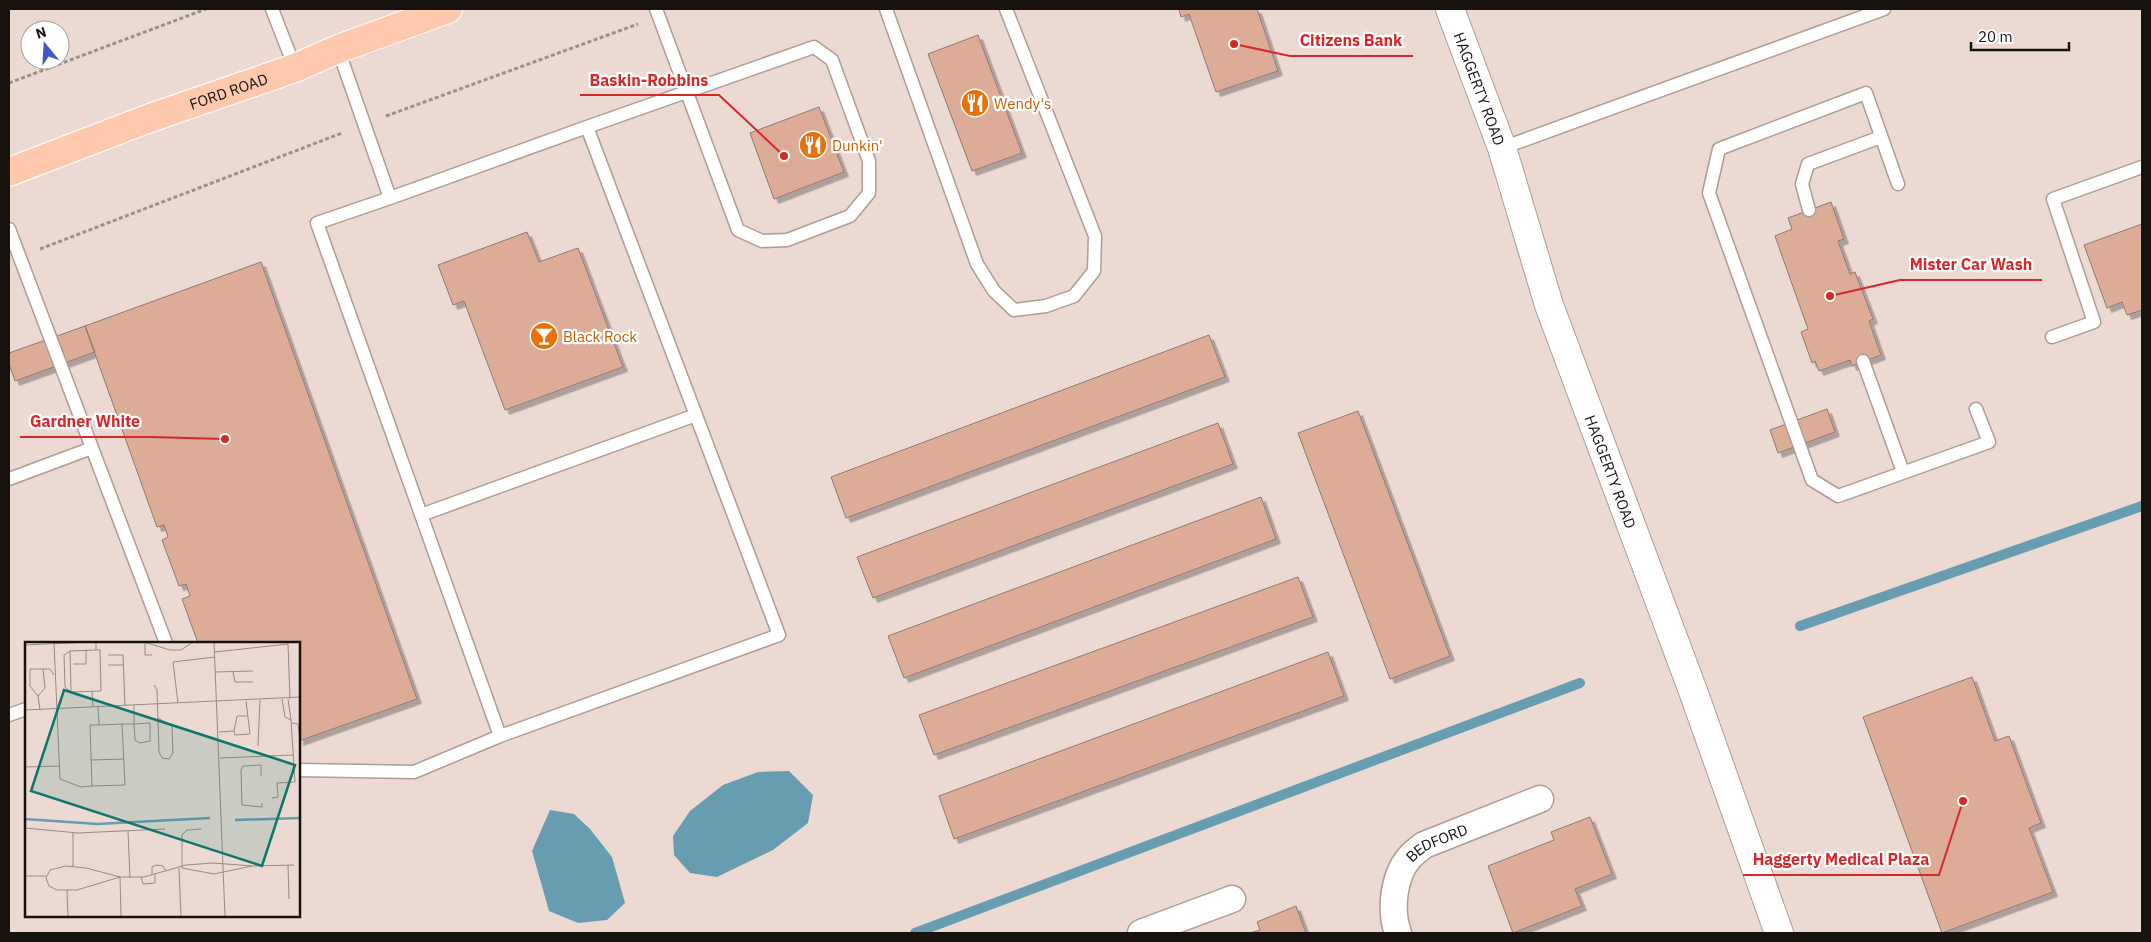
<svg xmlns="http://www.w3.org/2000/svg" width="2151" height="942" viewBox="0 0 2151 942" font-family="'IBM Plex Sans',sans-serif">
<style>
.water{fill:#679cb1}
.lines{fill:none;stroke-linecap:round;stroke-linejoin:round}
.stream{stroke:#679cb1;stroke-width:10}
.building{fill:#dcac97;stroke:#8b7a73;filter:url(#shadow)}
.lane-casing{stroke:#ae9c95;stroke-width:15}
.street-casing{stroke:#ae9c95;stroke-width:29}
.secondary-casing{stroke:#ae9c95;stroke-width:30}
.primary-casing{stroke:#fff;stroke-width:30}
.path{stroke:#9d8f89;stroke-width:3;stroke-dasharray:4 2.5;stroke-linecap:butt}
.lane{stroke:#fff;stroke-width:12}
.street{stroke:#fff;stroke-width:26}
.secondary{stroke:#fff;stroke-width:28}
.primary{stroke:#fec9ad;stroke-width:28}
.labels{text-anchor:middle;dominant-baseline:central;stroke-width:4.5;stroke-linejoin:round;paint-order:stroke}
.street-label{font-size:15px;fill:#18120f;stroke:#fff}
.food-label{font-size:15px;fill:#c56008;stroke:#fff;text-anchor:start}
.inset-river{fill:none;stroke:#679cb1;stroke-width:2.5}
.inset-road{fill:none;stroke:#978a84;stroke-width:1}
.view{fill:#0f766e;fill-opacity:0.15;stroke:#0f766e;stroke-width:2.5}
.inset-edge{fill:none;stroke:#18120f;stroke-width:2.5}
.leader{fill:none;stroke:#d62828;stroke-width:2}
.callout-dot{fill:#d62828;stroke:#fff;stroke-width:2}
.callout-label{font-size:16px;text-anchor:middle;font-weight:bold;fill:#d62828;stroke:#fff;stroke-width:4.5;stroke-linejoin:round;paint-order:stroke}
</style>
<defs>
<filter id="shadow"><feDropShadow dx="4.5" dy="4.5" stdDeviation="0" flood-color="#0004"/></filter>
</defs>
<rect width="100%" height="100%" fill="#ecdad2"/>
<!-- water -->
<path class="water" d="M789 771 813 795 808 823 773 850 717 877 690 873 674 855 673 836 690 811 723 785 758 772Z
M550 810 574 814 590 829 612 857 625 903 607 920 578 923 549 911 532 851Z"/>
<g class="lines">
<!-- stream -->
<path class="stream" d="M1800 626 2142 506
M915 933 1580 683"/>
</g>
<!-- building -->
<path class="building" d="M1179 9H1257L1278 71 1216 92 1189 14 1181 17Z
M978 35 1022 153 972 171 928 54Z
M819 107 844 172 774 199 750 133Z
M1831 202 1844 239 1838 241 1850 274 1855 272 1873 319 1869 321 1881 355 1852 366 1850 360 1819 371 1815 361 1812 363 1801 332 1808 329 1775 236 1792 229 1788 218Z
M2142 224V310L2127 315 2122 302 2107 308 2084 245Z
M527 232 539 262 578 248 623 367 505 410 464 301 453 305 438 265Z
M261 262 417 699 299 741V643H198L182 599 190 596 186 584 179 586 162 540 168 537 164 525 157 527 85 326Z
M85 326 95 352 15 381 9 364V353Z
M1209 335 1225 377 846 518 831 477Z
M1827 409 1835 432 1778 453 1770 430Z
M1358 411 1450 656 1390 679 1298 433Z
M1218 423 1233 464 873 598 857 557Z
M1261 497 1276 539 904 678 888 636Z
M1298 577 1313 617 934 755 919 715Z
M1328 652 1344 696 954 839 939 796Z
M1972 677 1995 741 2009 736 2041 823 2029 828 2053 892 1942 933 1863 717Z
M1590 817 1612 874 1575 889 1582 906 1513 933 1488 866 1554 840 1551 832Z
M1296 906 1306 933H1250L1260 930 1257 922Z"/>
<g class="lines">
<defs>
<path id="lane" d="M272 9 295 68
M886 9 977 264 994 291 1014 310 1046 306 1074 296 1094 271 1095 236 1006 9
M338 49 390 198 587 127 779 635 500 736 317 223 390 198
M587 127 814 47 832 60 869 161V193L850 216 787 240 762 241 738 230 656 9
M1502 148 1884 9
M1898 184 1866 93 1719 149 1709 193 1812 480 1838 496 1989 442 1976 409
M1809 210 1802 184 1808 164 1881 137
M9 229 166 643
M2052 337 2094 322 2053 199 2142 167
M1863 361 1903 472
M9 479 92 448
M421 515 696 415
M9 715 26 709
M299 770 414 772 500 736"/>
<g id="street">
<path d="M1141 933 1232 899"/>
<path id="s1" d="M1398 933C1390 911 1393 877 1409 858 1413 853 1419 849 1424 845L1540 799"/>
</g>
<g id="secondary">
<path id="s2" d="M1450 9 1502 148 1549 305 1693 691 1779 933"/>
</g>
<g id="primary">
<path id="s3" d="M9 172 150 118 295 68 338 49 448 9"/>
</g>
</defs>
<!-- lane casing -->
<use href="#lane" class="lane-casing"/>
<!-- street casing -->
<use href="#street" class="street-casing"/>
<!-- secondary casing -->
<use href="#secondary" class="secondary-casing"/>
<!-- primary casing -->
<use href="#primary" class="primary-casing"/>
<!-- path -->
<path class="path" d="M9 83 206 9
M386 116 638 24
M40 249 342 133"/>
<!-- lane -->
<use href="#lane" class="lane"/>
<!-- street -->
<use href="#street" class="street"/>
<!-- secondary -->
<use href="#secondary" class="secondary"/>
<!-- primary -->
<use href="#primary" class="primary"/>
</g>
<!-- icons -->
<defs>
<symbol id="restaurant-disc" viewBox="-11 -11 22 22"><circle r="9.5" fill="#e8710a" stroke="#fff"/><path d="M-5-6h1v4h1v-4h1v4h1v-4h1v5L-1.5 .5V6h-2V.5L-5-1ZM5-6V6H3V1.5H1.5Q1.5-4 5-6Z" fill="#fff"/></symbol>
<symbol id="bar-disc" viewBox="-11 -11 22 22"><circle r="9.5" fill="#e8710a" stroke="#fff"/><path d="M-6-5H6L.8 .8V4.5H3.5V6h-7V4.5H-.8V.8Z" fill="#fff"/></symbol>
</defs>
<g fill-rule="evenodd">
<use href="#restaurant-disc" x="959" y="87" width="32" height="32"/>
<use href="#restaurant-disc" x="797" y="129" width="32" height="32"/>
<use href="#bar-disc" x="528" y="320" width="32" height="32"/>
</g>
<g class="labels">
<!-- street labels -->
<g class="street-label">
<text stroke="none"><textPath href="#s2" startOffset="85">HAGGERTY ROAD</textPath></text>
<text stroke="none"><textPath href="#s3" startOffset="234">FORD ROAD</textPath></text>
<text stroke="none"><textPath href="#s2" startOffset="490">HAGGERTY ROAD</textPath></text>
<text stroke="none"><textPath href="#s1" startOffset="111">BEDFORD</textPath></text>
</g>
<!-- food labels -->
<g class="food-label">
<text x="994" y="103">Wendy's</text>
<text x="832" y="145">Dunkin'</text>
<text x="563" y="336">Black Rock</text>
</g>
</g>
<!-- overview -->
<g transform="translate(25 642)">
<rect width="275" height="275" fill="#ecdad2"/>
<path class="inset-river" d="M0 177 72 182 185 176M210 178 275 176"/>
<path class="inset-road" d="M71 0V8H75L76 49 46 50 40 45 39 13 45 9 71 8M119 0 145 8H156L168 0M189 0 200 275M29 1 35 137 56 145 67 144M120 1V13H127M0 3 65 0M45 9 46 50M190 10 263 2 265 57M83 13H98L100 64M48 22H61V8M83 23H99M190 30 228 29M208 30 210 40H228M129 43 132 48 134 110 137 116 144 117 148 111 147 84 133 76M67 49 68 65M13 54 20 46 18 27M257 57 260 75 266 78 263 57M153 61 148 20 190 15M73 65 74 83 97 82 100 143 67 144 65 83H74M0 68 275 55M15 68 13 54 5 44V27H25L29 33M267 81 273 82 275 99M97 82H109L125 81V99L115 101 110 98 109 82V63M209 89 210 93 225 92 221 59M194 90 209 89 212 74H222M233 104 235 58M195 116 269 113M66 118 99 117M0 125 34 124M236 134V123L218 124 216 128 217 163 237 165V161M247 156 253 155 252 141 270 140 266 78M0 186 53 191 140 187M103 189 105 236M263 223 264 257M41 224 61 226 95 235 52 248H32L24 244 21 236 25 228ZM48 225V191M154 226 156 275M157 226 189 232 227 224M157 226V193L162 188 176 187M127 233V225L131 223 138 224 141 229M0 234H21M116 235 118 242 130 241V232M42 248 43 275M96 275 95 235H119L161 223 188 221 227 224 269 223"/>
<path class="view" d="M39 48 270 123 237 224 6 149Z"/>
<rect width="275" height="275" class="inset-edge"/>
</g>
<!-- callouts -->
<path class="leader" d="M1234 44L1290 56H1413M784 156L719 95H580M1830 296L1900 280H2042M225 439L150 437H20M1963 801L1939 875H1743"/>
<g class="callout-dot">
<circle cx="1234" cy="44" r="5"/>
<circle cx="784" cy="156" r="5"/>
<circle cx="1830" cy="296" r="5"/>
<circle cx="225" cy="439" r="5"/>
<circle cx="1963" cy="801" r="5"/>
</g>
<g class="callout-label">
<text x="1351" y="46">Citizens Bank</text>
<text x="649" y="86">Baskin-Robbins</text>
<text x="1971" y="270">Mister Car Wash</text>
<text x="85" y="427">Gardner White</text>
<text x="1841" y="865">Haggerty Medical Plaza</text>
</g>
<!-- border -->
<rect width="2151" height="942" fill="none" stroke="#18120f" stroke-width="20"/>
<!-- north arrow -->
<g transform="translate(45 45) rotate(342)"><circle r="24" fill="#ffffff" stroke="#a3a09f"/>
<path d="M0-4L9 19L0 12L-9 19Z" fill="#4256ca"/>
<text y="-8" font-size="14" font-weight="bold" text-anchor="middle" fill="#18120f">N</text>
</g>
<!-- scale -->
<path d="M1971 42v8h98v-8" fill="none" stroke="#18120f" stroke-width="2.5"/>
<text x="1978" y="42" font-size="15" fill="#18120f" stroke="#ffffff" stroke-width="4" paint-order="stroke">20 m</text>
</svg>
